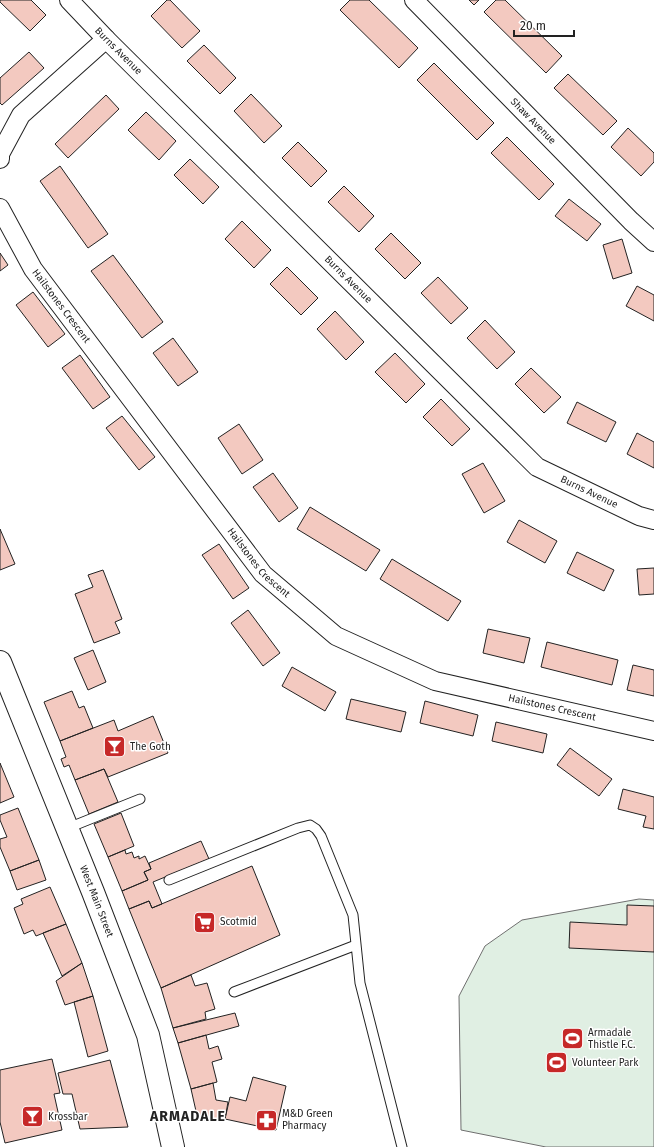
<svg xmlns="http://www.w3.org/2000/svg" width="654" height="1147" viewBox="0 0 654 1147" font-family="'Fira Sans',sans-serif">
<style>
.pitch{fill:#e0efe3;stroke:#6f6f6f}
.building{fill:#f3c9c0;stroke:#222}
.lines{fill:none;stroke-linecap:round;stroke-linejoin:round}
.service-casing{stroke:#222;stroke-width:11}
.minor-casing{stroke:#222;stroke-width:20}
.primary-casing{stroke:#222;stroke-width:24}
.service{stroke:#fff;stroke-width:9}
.minor{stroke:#fff;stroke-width:18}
.primary{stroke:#fff;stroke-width:22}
.labels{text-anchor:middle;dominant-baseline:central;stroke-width:3;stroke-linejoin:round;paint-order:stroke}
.street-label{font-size:10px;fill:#222;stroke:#fff}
.poi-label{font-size:10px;fill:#222;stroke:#fff;text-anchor:start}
.district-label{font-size:14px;font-weight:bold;letter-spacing:1px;fill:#222;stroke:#fff}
</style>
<rect width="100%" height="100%" fill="#fff"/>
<!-- pitch -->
<path class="pitch" d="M639 899 654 900V1147H546L461 1130 459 996 485 946 522 920Z"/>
<!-- building -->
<path class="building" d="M0 0H31L46 15 30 31 0 2Z
M167 0H170L200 31 182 48 151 16Z
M350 0H369L418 48 399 68 340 10Z
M469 0H479L474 5Z
M496 0H505L562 56 546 73 484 12Z
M204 45 236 78 220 94 187 61Z
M29 52 44 68 2 105 0 103V78Z
M434 63 494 123 477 140 417 80Z
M568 74 617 121 603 135 554 88Z
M251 94 282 126 264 143 234 111Z
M106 95 119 109 68 158 55 144Z
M146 112 176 141 159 160 128 130Z
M628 128 654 153V162L641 176 611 147Z
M507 137 554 184 539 200 491 153Z
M298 142 327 171 311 187 282 158Z
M190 159 219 187 203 204 174 175Z
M60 166 108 234 88 248 40 181Z
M344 186 374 216 359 232 328 202Z
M569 199 601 224 587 241 555 216Z
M242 221 271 250 254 268 225 239Z
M391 233 421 263 405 279 375 249Z
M622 239 632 273 613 279 603 245Z
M0 253 8 265 0 271Z
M113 255 163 322 142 338 91 271Z
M287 267 318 298 301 315 270 284Z
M438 277 468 308 451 324 421 293Z
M637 286 654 295V321L626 306Z
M33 292 65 334 48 347 16 305Z
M335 311 364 342 346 360 317 329Z
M485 320 515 352 497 369 467 338Z
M173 338 198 372 178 386 153 353Z
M395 353 425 384 406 403 375 372Z
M80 355 110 397 93 409 62 368Z
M531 368 561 397 544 413 515 384Z
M441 399 470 429 452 446 423 417Z
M577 402 616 422 606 442 567 423Z
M122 416 155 457 139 470 106 428Z
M239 424 263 460 242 474 218 438Z
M637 433 654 442V468L627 454Z
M483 463 505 501 484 513 462 474Z
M273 473 298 508 279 522 253 487Z
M310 507 380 550 366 571 297 529Z
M519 520 557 541 545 563 507 542Z
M0 529 15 564 0 570Z
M219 544 249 588 233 599 202 555Z
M577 552 614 570 604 591 567 573Z
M392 559 461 601 448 621 380 579Z
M654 568V594L639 595 637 569Z
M103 570 122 619 115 622 120 633 94 643 75 594 93 587 88 575Z
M248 610 280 653 263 666 231 623Z
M488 629 530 638 524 663 483 653Z
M547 642 618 660 612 685 541 667Z
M93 650 106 682 88 690 74 658Z
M633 665 654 670V696L627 690Z
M292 667 336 692 325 711 282 686Z
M72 691 79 708 84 706 93 728 60 741 44 702Z
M351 699 406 712 401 732 346 719Z
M425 701 478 715 473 736 420 723Z
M153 716 168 753 108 777 104 769 75 780 69 765 64 767 61 759 66 757 60 741 114 720 118 731Z
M496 722 547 734 543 753 492 741Z
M570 748 612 779 599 796 557 765Z
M0 763 14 797 0 803Z
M104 769 118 802 89 814 75 780Z
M623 789 654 797V829L643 827 646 816 618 809Z
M18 808 39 860 10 871 0 847V839L7 837 0 820V815Z
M121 813 134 846 108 857 94 824Z
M201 841 209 859 153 882 162 904 152 908 149 901 129 909 122 891 148 880 144 872 151 869 149 863Z
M125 850 126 854 132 852 134 858 139 856V859L145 856 151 869 144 872 148 880 122 891 108 857Z
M39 860 46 880 17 890 10 871Z
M252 866 280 935 161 988 129 909 149 901 152 908Z
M50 887 66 924 36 936 33 930 24 934 14 908 23 904 21 899Z
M627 905 654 906V952L569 948 570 922 627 925Z
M66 924 82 963 62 976 43 933Z
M82 963 93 996 65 1005 56 981Z
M191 975 195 986 207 983 215 1009 205 1012 206 1019 173 1028 161 988Z
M93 996 108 1051 88 1057 74 1002Z
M235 1013 239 1026 178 1043 173 1028Z
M206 1035 209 1049 218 1046 222 1059 212 1062 217 1082 191 1089 178 1043Z
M52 1059 60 1093 54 1094 62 1130 5 1143 0 1122V1070Z
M110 1060 128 1127 80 1129 72 1094H63L58 1073Z
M253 1077 286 1086 276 1130 225 1119 230 1097 246 1101Z
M213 1083 216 1100 228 1102 225 1119 198 1120 191 1089Z"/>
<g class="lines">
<defs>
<path id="service" d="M68 828 140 799
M169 880 298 828 310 825 316 829 321 836 353 915 360 983 402 1147
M234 992 356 945"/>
<g id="minor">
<path id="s1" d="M69 0 106 39 537 467 639 516 654 520"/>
<path id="s2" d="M414 0 631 221 654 242"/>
<path d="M0 159V154L21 115 106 39"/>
<path id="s3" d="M0 208 33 269 263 574 336 636 435 681 654 731"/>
</g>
<g id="primary">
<path id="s4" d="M0 662 93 892 148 1035 173 1147"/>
</g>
</defs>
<!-- service casing -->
<use href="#service" class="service-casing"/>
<!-- minor casing -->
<use href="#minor" class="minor-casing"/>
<!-- primary casing -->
<use href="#primary" class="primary-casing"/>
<!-- service -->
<use href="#service" class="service"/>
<!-- minor -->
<use href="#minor" class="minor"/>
<!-- primary -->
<use href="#primary" class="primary"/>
</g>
<!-- icons -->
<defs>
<symbol id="bar-square" viewBox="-11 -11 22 22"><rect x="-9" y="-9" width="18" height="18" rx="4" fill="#c62828" stroke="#fff"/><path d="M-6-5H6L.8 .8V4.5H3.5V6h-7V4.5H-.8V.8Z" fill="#fff"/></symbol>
<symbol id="supermarket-square" viewBox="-11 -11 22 22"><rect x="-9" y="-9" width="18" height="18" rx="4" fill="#c62828" stroke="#fff"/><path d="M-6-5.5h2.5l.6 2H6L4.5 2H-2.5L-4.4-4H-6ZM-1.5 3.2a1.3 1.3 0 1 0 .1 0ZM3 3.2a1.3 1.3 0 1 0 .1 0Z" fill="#fff"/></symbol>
<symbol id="stadium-square" viewBox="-11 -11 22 22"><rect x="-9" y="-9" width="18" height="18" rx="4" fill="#c62828" stroke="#fff"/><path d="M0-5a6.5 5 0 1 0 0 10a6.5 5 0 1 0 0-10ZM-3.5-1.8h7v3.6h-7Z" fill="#fff"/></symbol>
<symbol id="pharmacy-square" viewBox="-11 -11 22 22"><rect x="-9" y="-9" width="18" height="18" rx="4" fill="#c62828" stroke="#fff"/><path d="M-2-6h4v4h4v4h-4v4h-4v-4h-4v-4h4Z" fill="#fff"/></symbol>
</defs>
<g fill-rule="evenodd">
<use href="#bar-square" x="102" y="734" width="25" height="25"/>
<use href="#supermarket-square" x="192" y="910" width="25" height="25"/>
<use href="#stadium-square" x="560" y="1026" width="25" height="25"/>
<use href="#stadium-square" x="544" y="1050" width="25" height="25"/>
<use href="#bar-square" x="20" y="1104" width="25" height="25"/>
<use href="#pharmacy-square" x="254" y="1108" width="25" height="25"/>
</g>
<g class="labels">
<!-- street labels -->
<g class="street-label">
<text stroke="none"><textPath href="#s1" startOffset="71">Burns Avenue</textPath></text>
<text stroke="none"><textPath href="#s2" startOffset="170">Shaw Avenue</textPath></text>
<text stroke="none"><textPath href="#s1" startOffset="395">Burns Avenue</textPath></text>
<text stroke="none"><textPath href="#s3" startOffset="116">Hailstones Crescent</textPath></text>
<text stroke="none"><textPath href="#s1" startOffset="719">Burns Avenue</textPath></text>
<text stroke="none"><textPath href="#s3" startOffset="440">Hailstones Crescent</textPath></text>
<text stroke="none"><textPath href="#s3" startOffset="776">Hailstones Crescent</textPath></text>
<text stroke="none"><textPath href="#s4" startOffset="258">West Main Street</textPath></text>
</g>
<!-- poi labels -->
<g class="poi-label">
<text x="130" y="747">The Goth</text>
<text x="220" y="922">Scotmid</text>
<text x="588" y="1033">Armadale<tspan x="588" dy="12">Thistle F.C.</tspan></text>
<text x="572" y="1063">Volunteer Park</text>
<text x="282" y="1114">M&amp;D Green<tspan x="282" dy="12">Pharmacy</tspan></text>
<text x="48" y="1117">Krossbar</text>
</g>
<!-- district labels -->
<g class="district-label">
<text x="188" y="1116">ARMADALE</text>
</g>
</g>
<!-- scale -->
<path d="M514 30v6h60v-6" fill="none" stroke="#222222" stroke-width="2"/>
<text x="520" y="30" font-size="12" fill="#222222" stroke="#ffffff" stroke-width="3" paint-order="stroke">20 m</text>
</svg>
